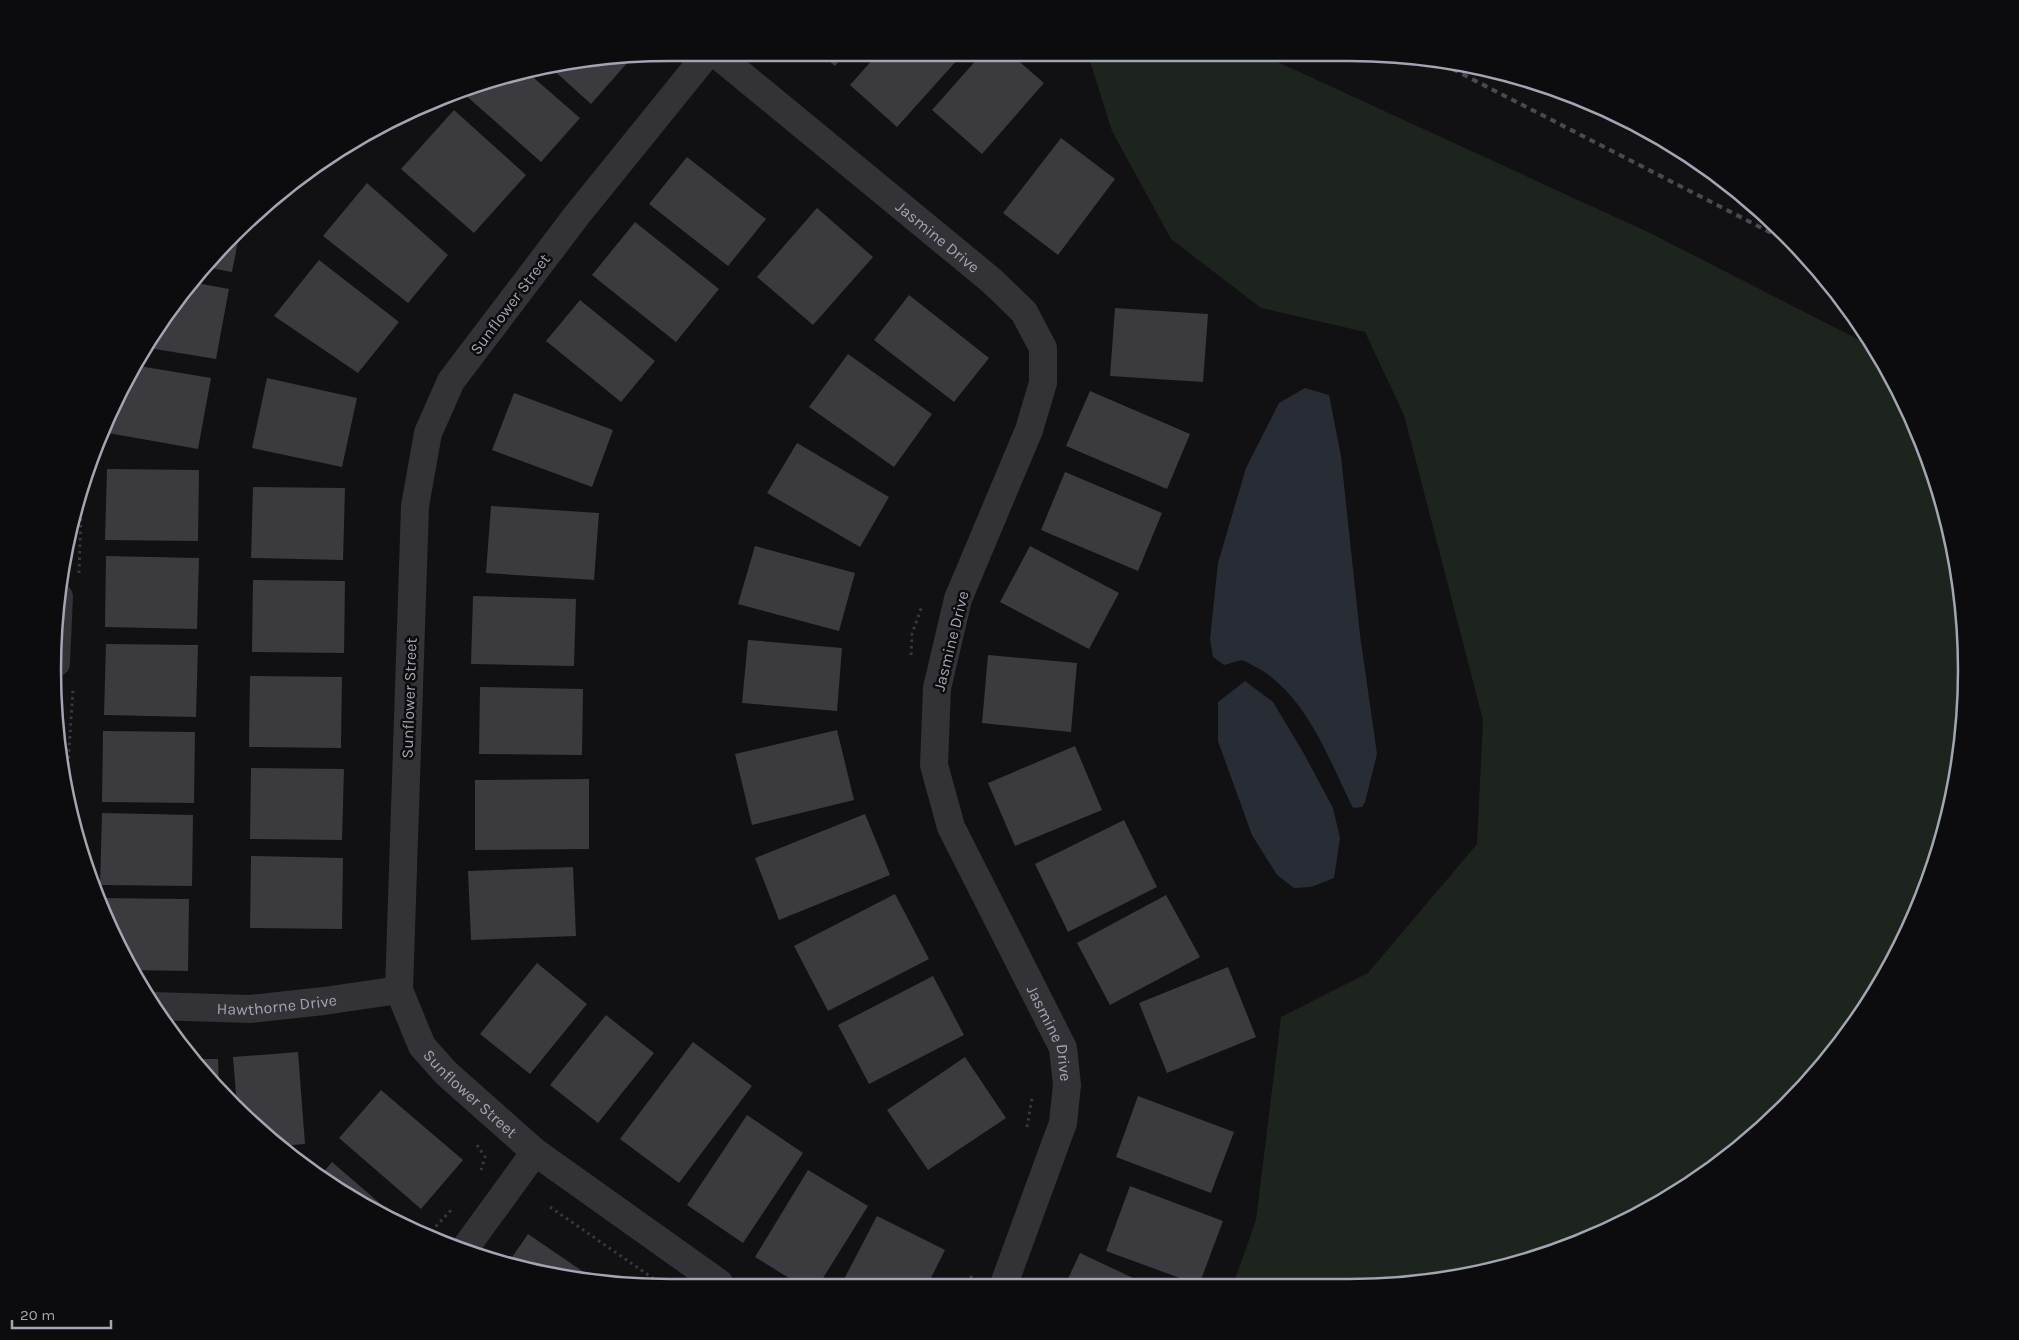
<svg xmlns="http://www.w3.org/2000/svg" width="2019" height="1340" viewBox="0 0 2019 1340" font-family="Karla,sans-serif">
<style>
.green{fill:#1d241e}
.water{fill:#282d35}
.building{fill:#3b3a3f}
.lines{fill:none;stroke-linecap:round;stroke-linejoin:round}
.path{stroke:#38393e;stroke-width:3;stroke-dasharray:2.5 4;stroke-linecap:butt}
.street{stroke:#323237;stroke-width:28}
.rail{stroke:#494a50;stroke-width:4;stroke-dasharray:6 5;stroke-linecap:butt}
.labels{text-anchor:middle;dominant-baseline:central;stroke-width:5;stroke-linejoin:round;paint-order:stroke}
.street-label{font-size:16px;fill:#a2a5b2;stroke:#0c0b0d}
.rim{fill:none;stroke:#a2a5b2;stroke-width:2.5}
</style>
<rect width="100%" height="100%" fill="#111012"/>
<!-- green -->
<path class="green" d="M1089 58H1269L1650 233 1871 346 1903 397 1946 510 1965 630 1961 751 1934 869 1884 979 1822 1064 1813 1077 1725 1160 1622 1224 1509 1267 1389 1286 1233 1285 1256 1220 1281 1017 1368 973 1477 844 1483 720 1404 415 1365 332 1261 308 1171 239 1112 131Z"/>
<!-- water -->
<path class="water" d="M1305 388 1329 395 1341 456 1360 635 1377 754 1365 802 1362 807 1353 808C1329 760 1311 706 1266 673 1259 668 1250 664 1242 660L1224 665 1213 657 1210 639 1218 563 1246 468 1279 403Z
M1245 681 1273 702 1303 752 1333 808 1340 838 1334 878 1311 887 1294 888 1277 875 1252 835 1218 741V702Z"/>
<!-- building -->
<path class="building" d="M589 58H623L628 62 591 104 550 67Z
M825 58H842L835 66Z
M874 58H959L897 127 850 85Z
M978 58H1015L1044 83 982 154 932 110Z
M527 72 580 118 541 162 463 93 472 85Z
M454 110 526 175 474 233 401 169Z
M1061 138 1115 179 1058 255 1003 213Z
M687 157 766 219 728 266 649 204Z
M367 183 448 255 408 303 323 236Z
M817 208 873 257 813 325 757 277Z
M635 222 719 289 676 342 592 275Z
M240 231 232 272 205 267Z
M319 260 399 322 358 373 274 316Z
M191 282 229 289 216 359 149 348 180 294Z
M909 295 989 358 954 402 874 340Z
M580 300 655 361 621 402 546 341Z
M1115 308 1208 314 1203 382 1110 376Z
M848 354 932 414 894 467 809 407Z
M139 366 211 378 198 449 108 433 111 413Z
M267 378 357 398 342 467 252 448Z
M1090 391 1190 434 1167 489 1066 446Z
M514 393 613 430 592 487 492 450Z
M797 443 889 497 860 547 767 493Z
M107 469 199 470 198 541 105 540Z
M1065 472 1162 513 1138 571 1041 530Z
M253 487 345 488 343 560 251 558Z
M491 506 599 513 594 580 486 573Z
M755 546 855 573 839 631 738 604Z
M1030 546 1119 593 1089 649 1000 602Z
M106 556 199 558 197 629 105 627Z
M253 580 345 581 344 653 252 652Z
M473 596 576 599 574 666 471 664Z
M748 640 842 648 837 711 742 703Z
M106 644 198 645 196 717 104 715Z
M988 655 1077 663 1071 732 982 723Z
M250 676 342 677 341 748 249 747Z
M480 687 583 689 582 755 479 754Z
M837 730 854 800 752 825 735 754Z
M103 731 195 732 194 803 102 802Z
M1075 746 1102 810 1015 846 988 783Z
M251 768 344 769 342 840 250 839Z
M589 779V849L475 850V780Z
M102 813 193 815 192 886 100 885Z
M865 814 890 875 779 920 755 858Z
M1124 820 1157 887 1068 932 1035 864Z
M251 856 343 858 342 929 250 928Z
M573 867 576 936 471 940 468 871Z
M895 894 929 959 828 1011 794 946Z
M1166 895 1200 957 1110 1005 1077 943Z
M97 898 189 899 188 971 131 970Z
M537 963 587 1004 530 1074 480 1034Z
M1228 967 1256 1037 1167 1073 1139 1003Z
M933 976 964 1035 869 1084 838 1025Z
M606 1015 654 1053 598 1123 550 1085Z
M693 1042 752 1086 679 1183 620 1139Z
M298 1052 305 1144 281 1146 263 1134 237 1106 233 1057Z
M965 1057 1006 1118 928 1170 887 1110Z
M193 1059H218L219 1087Z
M381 1090 463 1160 421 1209 339 1138Z
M1138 1096 1234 1132 1211 1193 1116 1157Z
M747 1115 803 1153 743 1243 687 1205Z
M332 1162 405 1225 404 1227 322 1174Z
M808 1170 868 1206 820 1283H797L755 1257Z
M1130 1186 1223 1221 1199 1285 1106 1251Z
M877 1216 945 1250 928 1284 842 1283Z
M528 1234 588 1275 584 1281 508 1263Z
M1080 1253 1148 1285H1065Z"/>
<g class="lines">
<!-- path -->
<path class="path" d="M79 573 82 484
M911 655 912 634 922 606
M66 797 73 689
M1027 1127 1032 1098
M477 1145 485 1157 481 1170
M550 1207 660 1283
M427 1236 452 1209
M968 1284 973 1273"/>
<!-- street -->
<g class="street">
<path id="s1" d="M704 58 577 215 451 381 428 433 415 506 399 990 422 1046 446 1073 535 1152 719 1283"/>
<path id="s2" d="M721 58 992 281 1024 312 1043 348V383L1029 430 958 599 937 688 934 765 951 827 1063 1048 1067 1085 1063 1123 1004 1284"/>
<path d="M56 663 59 597"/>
<path id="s3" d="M153 1006 250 1009 324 1001 399 990"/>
<path d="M463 1251 535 1152"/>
</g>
<!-- rail -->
<path class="rail" d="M1433 59 1791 243"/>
</g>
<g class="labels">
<!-- street labels -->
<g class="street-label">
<text stroke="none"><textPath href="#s2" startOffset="281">Jasmine Drive</textPath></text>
<text transform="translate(510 304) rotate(-53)">Sunflower Street</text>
<text transform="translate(951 641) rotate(-76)">Jasmine Drive</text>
<text transform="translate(409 698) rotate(-88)">Sunflower Street</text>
<text stroke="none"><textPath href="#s3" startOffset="124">Hawthorne Drive</textPath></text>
<text stroke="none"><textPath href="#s2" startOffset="1166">Jasmine Drive</textPath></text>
<text stroke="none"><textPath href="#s1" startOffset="1154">Sunflower Street</textPath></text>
</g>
</g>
<!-- crop -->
<path d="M0 0H2019V1340H0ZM670 61H1349A609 609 0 0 1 1958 670V670A609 609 0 0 1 1349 1279H670A609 609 0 0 1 61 670V670A609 609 0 0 1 670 61Z" fill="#0c0b0d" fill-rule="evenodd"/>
<path class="rim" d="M670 61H1349A609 609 0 0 1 1958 670V670A609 609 0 0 1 1349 1279H670A609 609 0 0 1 61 670V670A609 609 0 0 1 670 61Z"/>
<!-- scale -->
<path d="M12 1320v8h99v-8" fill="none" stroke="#a2a5b2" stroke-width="2.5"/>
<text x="20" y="1320" font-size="15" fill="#a2a5b2" stroke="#0c0b0d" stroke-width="4" paint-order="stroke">20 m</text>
</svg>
